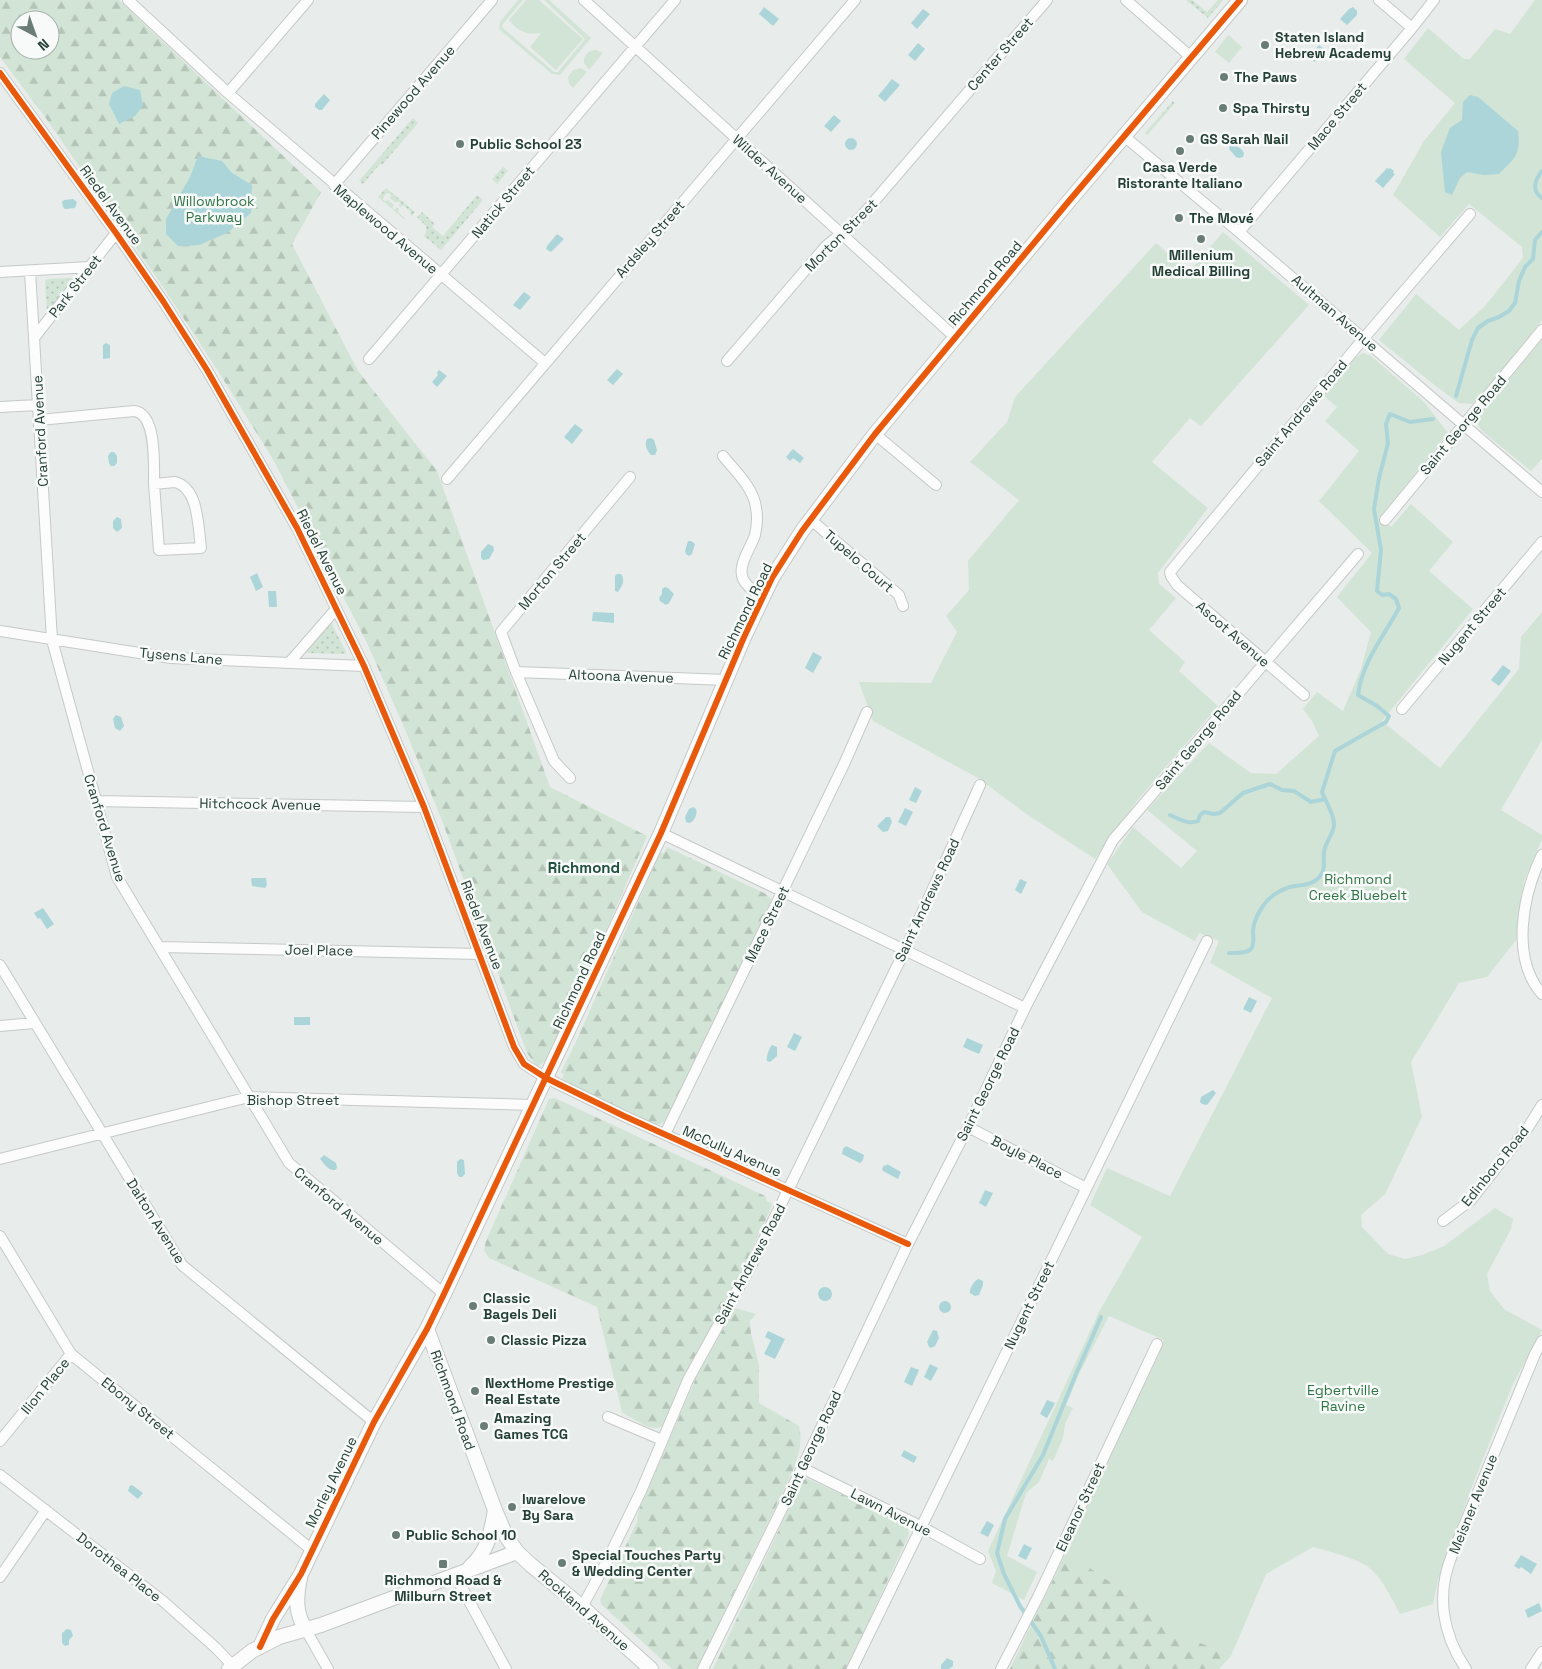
<svg xmlns="http://www.w3.org/2000/svg" width="1542" height="1669" viewBox="0 0 1542 1669" font-family="'Space Grotesk',sans-serif">
<style>
.grass{fill:url(#grass-dots)}
.forest{fill:url(#forest-firs);fill-rule:evenodd}
.park{fill:#d2e4d6}
.water{fill:#abd5d8}
.lines{fill:none;stroke-linecap:round;stroke-linejoin:round}
.stream{stroke:#abd5d8;stroke-width:4}
.street-casing{stroke:#c5c9c7;stroke-width:12}
.secondary-casing{stroke:#c4c9c7;stroke-width:16}
.street{stroke:#fcfcfc;stroke-width:10}
.secondary{stroke:#fcfcfc;stroke-width:14}
.cycleway-casing{stroke:#f7faf8;stroke-width:9}
.cycleway{stroke:#e8590c;stroke-width:6}
.poi-dot{fill:#697c75;stroke:#f7faf8;stroke-width:2}
.labels{text-anchor:middle;dominant-baseline:central;stroke-width:5;stroke-linejoin:round;paint-order:stroke}
.poi-label{font-size:14px;font-weight:bold;fill:#254036;stroke:#f7faf8;text-anchor:start}
.street-label{font-size:14px;fill:#254036;stroke:#f7faf8}
.park-label{font-size:14px;fill:#317546;stroke:#f7faf8}
.neighbourhood-label{font-size:15px;font-weight:bold;fill:#225142;stroke:#f7faf8}
</style>
<defs>
<pattern id="grass-dots" width="8" height="8" patternUnits="userSpaceOnUse" patternTransform="scale(1.25)"><rect width="8" height="8" fill="#d2e4d6"/><path d="M2 2h.1M6 6h.1" fill="none" stroke="#b4c5b8" stroke-width="1.8" stroke-linecap="round"/></pattern>
<pattern id="forest-firs" width="22" height="20" patternUnits="userSpaceOnUse" patternTransform="scale(1.25)"><rect width="22" height="20" fill="#d2e4d6"/><path d="M5 1l3.5 6h-7zM16 11l3.5 6h-7z" fill="#b4c5b8"/></pattern>
</defs>
<rect width="100%" height="100%" fill="#e8ecea"/>
<!-- grass -->
<path class="grass" d="M1186 0H1192L1207 12 1218 0H1223L1208 18Z
M1173 101 1175 103 1147 135 1145 133Z
M413 118 418 123 382 165 380 164 363 184 359 181Z
M503 167 508 171 497 184 492 179Z
M386 188 415 212 411 217 410 211 403 205 401 207 399 206 400 202H395L390 198 391 195 389 193 385 194 383 200 385 201 388 200 394 205 392 208 394 210 397 208 399 209 398 212 405 218 404 219 378 197Z
M477 195 483 200 441 250 424 236 426 232V226L417 217 422 212 435 224 432 227 443 236Z
M72 278 74 279 47 313 45 281 48 279Z
M331 622 346 652 345 654 308 653 307 650Z"/>
<!-- forest -->
<path class="forest" d="M0 0H119L321 192 292 244 358 371 437 471 550 787 647 836 581 989 545 1061 539 1066 536 1065 527 1053 443 823 404 727 367 643 274 461 218 371 163 287 45 117 0 57ZM20 20H50V50H20Z
M667 847 766 894 771 899V902L668 1119 661 1124H651L578 1089 562 1078 564 1075 561 1072 575 1044 660 853H664Z
M555 1098 765 1196 767 1201 772 1204 769 1213C736 1284 699 1353 665 1423 656 1437 633 1418 622 1412L597 1307 489 1258 484 1250 486 1241 549 1099Z
M735 1308 756 1314 750 1321 751 1333 759 1365V1403L799 1426C803 1443 798 1457 792 1473L697 1669H672L602 1605 600 1600 637 1522 638 1512 696 1378Z
M806 1478 904 1523 908 1528 909 1535 846 1669H713L803 1479Z
M1066 1553 1083 1563 1192 1639 1231 1656 1219 1669H1010Z"/>
<!-- park -->
<path class="park" d="M518 0H523L503 24 502 27 554 72H558L585 39 544 0H549L591 38 560 75 552 74 499 29 500 22Z
M526 0H539L583 39 556 70 530 47 541 33C527 35 518 32 509 20Z
M1535 0H1542V320L1483 395 1476 402 1471 404 1459 403 1437 387 1379 340 1416 294 1459 330 1485 306 1523 258 1522 247 1469 204 1440 237 1393 195 1424 141 1455 103 1404 59 1428 28 1464 59H1470L1495 29 1510 34Z
M1228 35 1242 47 1229 63 1215 52Z
M596 50 603 53 589 70 584 63C583 55 589 50 596 50Z
M581 68 587 72 573 88 569 83 568 77 573 70Z
M1223 232 1309 305 1201 426 1190 418 1152 462 1208 508 1158 573 1159 584 1176 598 1149 630 1185 662 1179 671 1218 706 1136 802 1095 859 1025 813 978 778 873 721 859 682 931 683 957 632 946 616 969 590 968 561 1019 500 970 462 1007 422 1015 397 1156 243 1189 272Z
M1542 340V459L1531 471 1481 430 1477 423 1478 416Z
M1363 353 1371 356 1424 402 1448 433 1379 518 1391 527 1411 504 1453 542 1429 571 1473 609 1382 721 1440 768 1519 669 1521 637 1542 612V740L1501 810 1542 835V839L1524 882 1518 915 1517 939 1487 977 1459 983 1411 1062 1422 1117 1385 1194 1361 1215 1362 1227 1388 1254 1405 1259 1422 1255 1444 1246 1495 1208 1513 1219 1511 1229 1487 1274 1490 1291 1504 1309 1542 1330 1512 1386 1471 1489 1438 1580 1433 1604 1400 1614C1392 1599 1384 1582 1372 1570 1361 1559 1328 1551 1313 1547L1266 1574 1231 1656 1192 1639 1083 1563 1066 1553 1164 1340 1109 1316 1079 1374 1066 1405 1073 1408 1065 1424 1063 1438 1053 1461 1049 1459 1039 1482 1026 1493 1007 1556 1037 1572 1024 1600 992 1583 996 1571 988 1551 1099 1312 1142 1237 1090 1205 1107 1168 1170 1196 1272 998 1210 963 1219 941 1199 933 1195 941 1142 912 1107 864 1133 827 1181 868 1197 851 1147 810 1209 743 1251 773 1276 774 1319 736 1312 721 1303 709 1317 692 1343 711 1361 669 1371 632 1337 597 1372 553 1319 501 1359 451 1325 421 1337 407 1324 396 1355 358Z"/>
<!-- water -->
<path class="water" d="M764 7 779 19 773 26 759 14Z
M1353 7 1357 11V15L1347 25 1340 19 1349 9Z
M923 9 930 14 917 29 911 23Z
M918 43 925 49 915 61 908 55Z
M1319 45 1325 50 1315 62 1309 57Z
M892 79 900 85 885 102 878 96Z
M124 86 140 90 143 106 135 116 119 124 109 104 112 93Z
M324 94 330 100 322 110H319L315 107V104Z
M1470 95 1478 97 1518 131C1521 155 1515 158 1499 174L1484 175 1467 172 1460 178 1452 195 1445 192 1441 152 1450 128 1462 120 1463 102Z
M834 115 841 121 831 132 824 126Z
M845 144a6 6 0 1 1 12 0a6 6 0 1 1-12 0Z
M1231 143H1234L1242 150 1244 153 1243 157 1239 158 1236 157 1229 149Z
M198 156 222 161 232 173 252 185 251 213 227 233 199 245 178 246 166 234V219L190 177Z
M1387 168 1389 169 1390 168 1394 171 1393 173 1395 174 1383 188 1375 181Z
M73 199 77 202 75 208 65 209 63 207 62 202 64 200Z
M557 234 564 239 551 252 546 249 547 246Z
M524 292 531 297 520 310 513 305Z
M106 343 110 345V358L103 359V345Z
M617 369 623 374 613 385 607 380Z
M439 370 447 376 437 387 432 382 438 375 437 373Z
M575 424 583 430 572 444 564 437Z
M647 439 651 438 654 440 657 450 655 455H651C647 451 644 445 647 439Z
M793 449 804 458 800 463 793 458 790 461 786 457Z
M111 452H114L117 456V463L114 466H111L109 463 108 456Z
M117 517 121 519 122 528 117 532 113 528V521Z
M688 541H691L695 544 692 554 689 556 686 554 685 551Z
M488 544 493 546 494 550 489 559 483 560 481 558V552Z
M257 573 263 587 256 591 250 577Z
M617 574H621C626 581 621 587 618 592L615 591V576Z
M665 587 668 588 674 594 669 603 666 605 660 601 659 598 662 594V589Z
M268 591H276L277 607H269Z
M593 612 614 613V623L592 621Z
M813 652 822 657 813 673 805 668Z
M1503 665 1511 671 1499 686 1491 680Z
M116 715 121 717 124 726 120 731 115 728 113 719Z
M915 787 922 791 916 803 909 800Z
M693 807 696 809C698 814 694 822 689 823L686 822 685 817 689 809Z
M905 808 913 812 906 826 898 822Z
M886 817H890L892 822 888 831 883 832 877 826Z
M253 878H266L267 885 265 888 252 886 251 879Z
M1020 879 1027 882 1021 894 1015 890Z
M43 908 54 924 47 929 40 918 38 919 34 913Z
M1249 997 1257 1001 1251 1013 1243 1009Z
M294 1017H310V1025H294Z
M794 1033 802 1037 795 1051 787 1047Z
M967 1038 983 1045 979 1054 963 1047Z
M772 1045 777 1047V1056L770 1062 767 1061C766 1057 769 1048 772 1045Z
M1213 1090 1216 1093 1207 1105 1202 1104 1200 1102 1201 1097Z
M846 1146 864 1155 863 1160 860 1163 842 1154 843 1149Z
M324 1155 336 1163 337 1168 335 1170C328 1171 324 1163 320 1159Z
M460 1159 464 1160 465 1174 462 1177H459L457 1173V1162Z
M887 1164 901 1172 898 1179 883 1171 882 1169 884 1165 886 1166Z
M985 1190 993 1193 986 1207 979 1203Z
M978 1279 983 1281V1285L979 1295 975 1296 970 1293C969 1289 974 1281 978 1279Z
M818 1294a7 7 0 1 1 14 0a7 7 0 1 1-14 0Z
M939 1307a6 6 0 1 1 12 0a6 6 0 1 1-12 0Z
M933 1330 937 1331 939 1338 935 1346 931 1348 929 1347 927 1342Z
M768 1331 785 1339 775 1359 764 1354 771 1340 765 1337Z
M930 1364 938 1368 931 1381 924 1377Z
M911 1367 919 1370 912 1386 904 1382Z
M1047 1400 1055 1403 1047 1418 1040 1414Z
M904 1450 917 1457 914 1463 901 1456Z
M130 1485 131 1486 132 1485 143 1493 138 1499 128 1491Z
M987 1521 994 1525 988 1537 980 1533Z
M1024 1544 1032 1548 1026 1560 1018 1556Z
M1521 1555 1537 1564 1531 1574 1521 1567 1519 1569 1514 1566Z
M1539 1603 1542 1611 1528 1618 1525 1610Z
M67 1629 71 1630 73 1636 69 1640V1645L65 1646 62 1643V1633Z
M947 1658 953 1661V1666L949 1669H941V1665Z"/>
<g class="lines">
<!-- stream -->
<path class="stream" d="M1542 171C1535 180 1531 191 1542 198
M1456 396 1472 340 1478 328 1488 321 1499 317 1509 311 1515 303 1519 281 1525 267 1533 259 1535 240 1542 232
M1170 815C1179 819 1188 825 1198 821L1200 815 1204 812 1214 814 1220 813 1243 793 1270 784 1282 790 1294 791 1311 802 1325 799
M1229 953C1235 953 1246 954 1251 949 1255 944 1253 936 1253 930 1254 922 1258 913 1263 906 1268 898 1278 891 1287 888 1295 885 1306 886 1313 882 1317 880 1321 876 1323 871 1325 865 1323 858 1324 852 1325 842 1334 834 1334 824 1333 811 1326 803 1322 792L1335 751 1386 722 1389 716 1377 706 1358 695C1362 662 1384 636 1399 608L1396 599 1389 594 1382 595 1377 591 1381 550 1374 509 1379 478 1388 443 1386 424 1390 414 1410 422 1433 419
M1055 1669 1041 1636 1020 1606 1004 1574 997 1553 1005 1519 1043 1455 1076 1374 1101 1317"/>
<defs>
<path id="street" d="M128 0 228 93 545 363
M584 0 956 338
M1126 0 1192 58
M1379 0 1412 28
M0 73 116 233 163 301 207 370 297 528 364 666 424 807 514 1047 524 1064 546 1078 624 1116 908 1244
M228 93 308 0
M1125 137 1239 232 1542 492
M334 185 492 0
M1239 232 1412 28 1434 0
M30 271 52 640 117 877 289 1163 444 1294
M0 272 90 267
M34 338 116 233
M369 359 675 0
M727 361 826 246 859 219 1047 0
M0 407 38 405
M39 420 134 411C157 413 154 466 154 484
M875 434 936 485
M723 456C735 471 754 488 756 508 758 517 757 526 755 535 751 548 737 565 743 579 747 587 755 592 762 598
M447 479 855 0
M175 482C199 488 198 527 201 548L159 550 154 484Z
M810 519 899 595 903 606
M1385 520 1542 330
M0 631 171 658 364 666
M289 663 336 609
M516 672 727 680
M1304 695 1177 585 1171 576 1170 572 1364 338 1470 214
M1402 709 1542 542
M570 778 554 761 516 672 501 632 630 477
M95 801 424 807
M661 833 1025 1008
M1542 855C1523 894 1510 958 1542 994
M159 947 480 954
M0 965 182 1265 374 1422
M0 1026 34 1023
M968 1127 1086 1188
M665 1134 845 762 867 712
M0 1159 249 1097 534 1105
M1443 1221 1471 1200 1529 1126 1542 1105
M0 1236 71 1354 312 1550
M608 1417 662 1440
M0 1441 71 1354
M802 1468 922 1527 980 1559
M0 1475 164 1602 216 1648 233 1666
M455 1575 506 1669
M0 1577 46 1510
M582 1607 606 1563 641 1491 688 1380 752 1264 905 950 980 785
M306 1630 328 1669
M703 1669 802 1468 908 1244 968 1127 1025 1008 1113 840 1358 554
M852 1669 1207 941
M1001 1669 1038 1597 1157 1344
M1466 1669C1442 1634 1436 1594 1452 1555L1535 1354 1542 1341
M1531 1669 1542 1652"/>
<path id="secondary" d="M427 1329 495 1510 506 1536 517 1552 531 1565 582 1607 651 1669
M470 1567C488 1551 491 1533 495 1510
M300 1578C296 1597 295 1613 306 1630
M260 1647 273 1619 301 1574 374 1422 427 1329 444 1294 661 833 744 637 772 578 802 531 875 434 1069 201 1240 0
M229 1669 252 1651 279 1637 321 1625 517 1552"/>
</defs>
<!-- street casing -->
<use href="#street" class="street-casing"/>
<!-- secondary casing -->
<use href="#secondary" class="secondary-casing"/>
<!-- street -->
<use href="#street" class="street"/>
<!-- secondary -->
<use href="#secondary" class="secondary"/>
<defs>
<path id="cycleway" d="M0 73 116 233 163 301 207 370 297 528 364 666 424 807 514 1047 524 1064 546 1078 624 1116 908 1244
M260 1647 273 1619 301 1574 374 1422 427 1329 444 1294 661 833 744 637 772 578 802 531 875 434 1069 201 1240 0"/>
</defs>
<!-- cycleway casing -->
<use href="#cycleway" class="cycleway-casing"/>
<!-- cycleway -->
<use href="#cycleway" class="cycleway"/>
</g>
<!-- markers -->
<g class="poi-dot">
<circle cx="1265" cy="45" r="5"/>
<circle cx="1224" cy="77" r="5"/>
<circle cx="1223" cy="108" r="5"/>
<circle cx="1190" cy="139" r="5"/>
<circle cx="460" cy="144" r="5"/>
<circle cx="1180" cy="151" r="5"/>
<circle cx="1179" cy="218" r="5"/>
<circle cx="1201" cy="239" r="5"/>
<circle cx="473" cy="1306" r="5"/>
<circle cx="491" cy="1340" r="5"/>
<circle cx="475" cy="1391" r="5"/>
<circle cx="484" cy="1426" r="5"/>
<circle cx="512" cy="1507" r="5"/>
<circle cx="396" cy="1535" r="5"/>
<circle cx="562" cy="1563" r="5"/>
<rect x="438" y="1559" width="10" height="10" rx="2.5"/>
</g>
<g class="labels">
<!-- poi labels -->
<g class="poi-label">
<text x="1275" y="37">Staten Island<tspan x="1275" dy="16">Hebrew Academy</tspan></text>
<text x="1234" y="77">The Paws</text>
<text x="1233" y="108">Spa Thirsty</text>
<text x="1200" y="139">GS Sarah Nail</text>
<text x="470" y="144">Public School 23</text>
<text x="1180" y="167" text-anchor="middle">Casa Verde<tspan x="1180" dy="16">Ristorante Italiano</tspan></text>
<text x="1189" y="218">The Mové</text>
<text x="1201" y="255" text-anchor="middle">Millenium<tspan x="1201" dy="16">Medical Billing</tspan></text>
<text x="483" y="1298">Classic<tspan x="483" dy="16">Bagels Deli</tspan></text>
<text x="501" y="1340">Classic Pizza</text>
<text x="485" y="1383">NextHome Prestige<tspan x="485" dy="16">Real Estate</tspan></text>
<text x="494" y="1418">Amazing<tspan x="494" dy="16">Games TCG</tspan></text>
<text x="522" y="1499">Iwarelove<tspan x="522" dy="16">By Sara</tspan></text>
<text x="406" y="1535">Public School 10</text>
<text x="572" y="1555">Special Touches Party<tspan x="572" dy="16">&amp; Wedding Center</tspan></text>
<text x="443" y="1580" text-anchor="middle">Richmond Road &amp;<tspan x="443" dy="16">Milburn Street</tspan></text>
</g>
<!-- street labels -->
<g class="street-label">
<text transform="translate(1000 54) rotate(-49)">Center Street</text>
<text transform="translate(413 92) rotate(-49)">Pinewood Avenue</text>
<text transform="translate(1337 116) rotate(-50)">Mace Street</text>
<text transform="translate(770 169) rotate(42)">Wilder Avenue</text>
<text transform="translate(503 202) rotate(-50)">Natick Street</text>
<text transform="translate(111 205) rotate(54)">Riedel Avenue</text>
<text transform="translate(386 229) rotate(40)">Maplewood Avenue</text>
<text transform="translate(841 235) rotate(-45)">Morton Street</text>
<text transform="translate(650 239) rotate(-49)">Ardsley Street</text>
<text transform="translate(985 283) rotate(-50)">Richmond Road</text>
<text transform="translate(75 286) rotate(-52)">Park Street</text>
<text transform="translate(1335 313) rotate(41)">Aultman Avenue</text>
<text transform="translate(1301 413) rotate(-50)">Saint Andrews Road</text>
<text transform="translate(1463 425) rotate(-50)">Saint George Road</text>
<text transform="translate(40 431) rotate(-93)">Cranford Avenue</text>
<text transform="translate(322 552) rotate(63)">Riedel Avenue</text>
<text transform="translate(859 561) rotate(41)">Tupelo Court</text>
<text transform="translate(552 571) rotate(-50)">Morton Street</text>
<text transform="translate(745 611) rotate(-64)">Richmond Road</text>
<text transform="translate(1472 626) rotate(-50)">Nugent Street</text>
<text transform="translate(1233 634) rotate(41)">Ascot Avenue</text>
<text transform="translate(181 656) rotate(5)">Tysens Lane</text>
<text transform="translate(621 676) rotate(2)">Altoona Avenue</text>
<text transform="translate(1198 740) rotate(-50)">Saint George Road</text>
<text transform="translate(260 804) rotate(1)">Hitchcock Avenue</text>
<text transform="translate(105 828) rotate(73)">Cranford Avenue</text>
<text transform="translate(927 900) rotate(-65)">Saint Andrews Road</text>
<text transform="translate(767 924) rotate(-64)">Mace Street</text>
<text transform="translate(482 925) rotate(69)">Riedel Avenue</text>
<text transform="translate(319 950) rotate(1)">Joel Place</text>
<text transform="translate(579 980) rotate(-65)">Richmond Road</text>
<text transform="translate(988 1084) rotate(-64)">Saint George Road</text>
<text x="293" y="1100">Bishop Street</text>
<text transform="translate(732 1151) rotate(24)">McCully Avenue</text>
<text transform="translate(1027 1157) rotate(27)">Boyle Place</text>
<text transform="translate(1495 1166) rotate(-51)">Edinboro Road</text>
<text transform="translate(339 1206) rotate(40)">Cranford Avenue</text>
<text transform="translate(156 1221) rotate(58)">Dalton Avenue</text>
<text transform="translate(750 1264) rotate(-62)">Saint Andrews Road</text>
<text transform="translate(1029 1305) rotate(-64)">Nugent Street</text>
<text transform="translate(45 1386) rotate(-51)">Ilion Place</text>
<text transform="translate(453 1400) rotate(70)">Richmond Road</text>
<text transform="translate(138 1408) rotate(39)">Ebony Street</text>
<text transform="translate(811 1448) rotate(-65)">Saint George Road</text>
<text transform="translate(331 1482) rotate(-64)">Morley Avenue</text>
<text transform="translate(1473 1504) rotate(-68)">Meisner Avenue</text>
<text transform="translate(1080 1507) rotate(-65)">Eleanor Street</text>
<text transform="translate(891 1512) rotate(27)">Lawn Avenue</text>
<text transform="translate(119 1567) rotate(38)">Dorothea Place</text>
<text transform="translate(584 1610) rotate(41)">Rockland Avenue</text>
</g>
<!-- park labels -->
<g class="park-label">
<text x="214" y="201">Willowbrook<tspan x="214" dy="16">Parkway</tspan></text>
<text x="1358" y="879">Richmond<tspan x="1358" dy="16">Creek Bluebelt</tspan></text>
<text x="1343" y="1390">Egbertville<tspan x="1343" dy="16">Ravine</tspan></text>
</g>
<!-- neighbourhood labels -->
<g class="neighbourhood-label">
<text x="584" y="867">Richmond</text>
</g>
</g>
<!-- north arrow -->
<g transform="translate(35 35) rotate(139)"><circle r="24" fill="#f7faf8" stroke="#a3b0aa"/>
<path d="M0-4L9 19L0 12L-9 19Z" fill="#697c75"/>
<text y="-8" font-size="14" font-weight="bold" text-anchor="middle" fill="#254036">N</text>
</g>
</svg>
